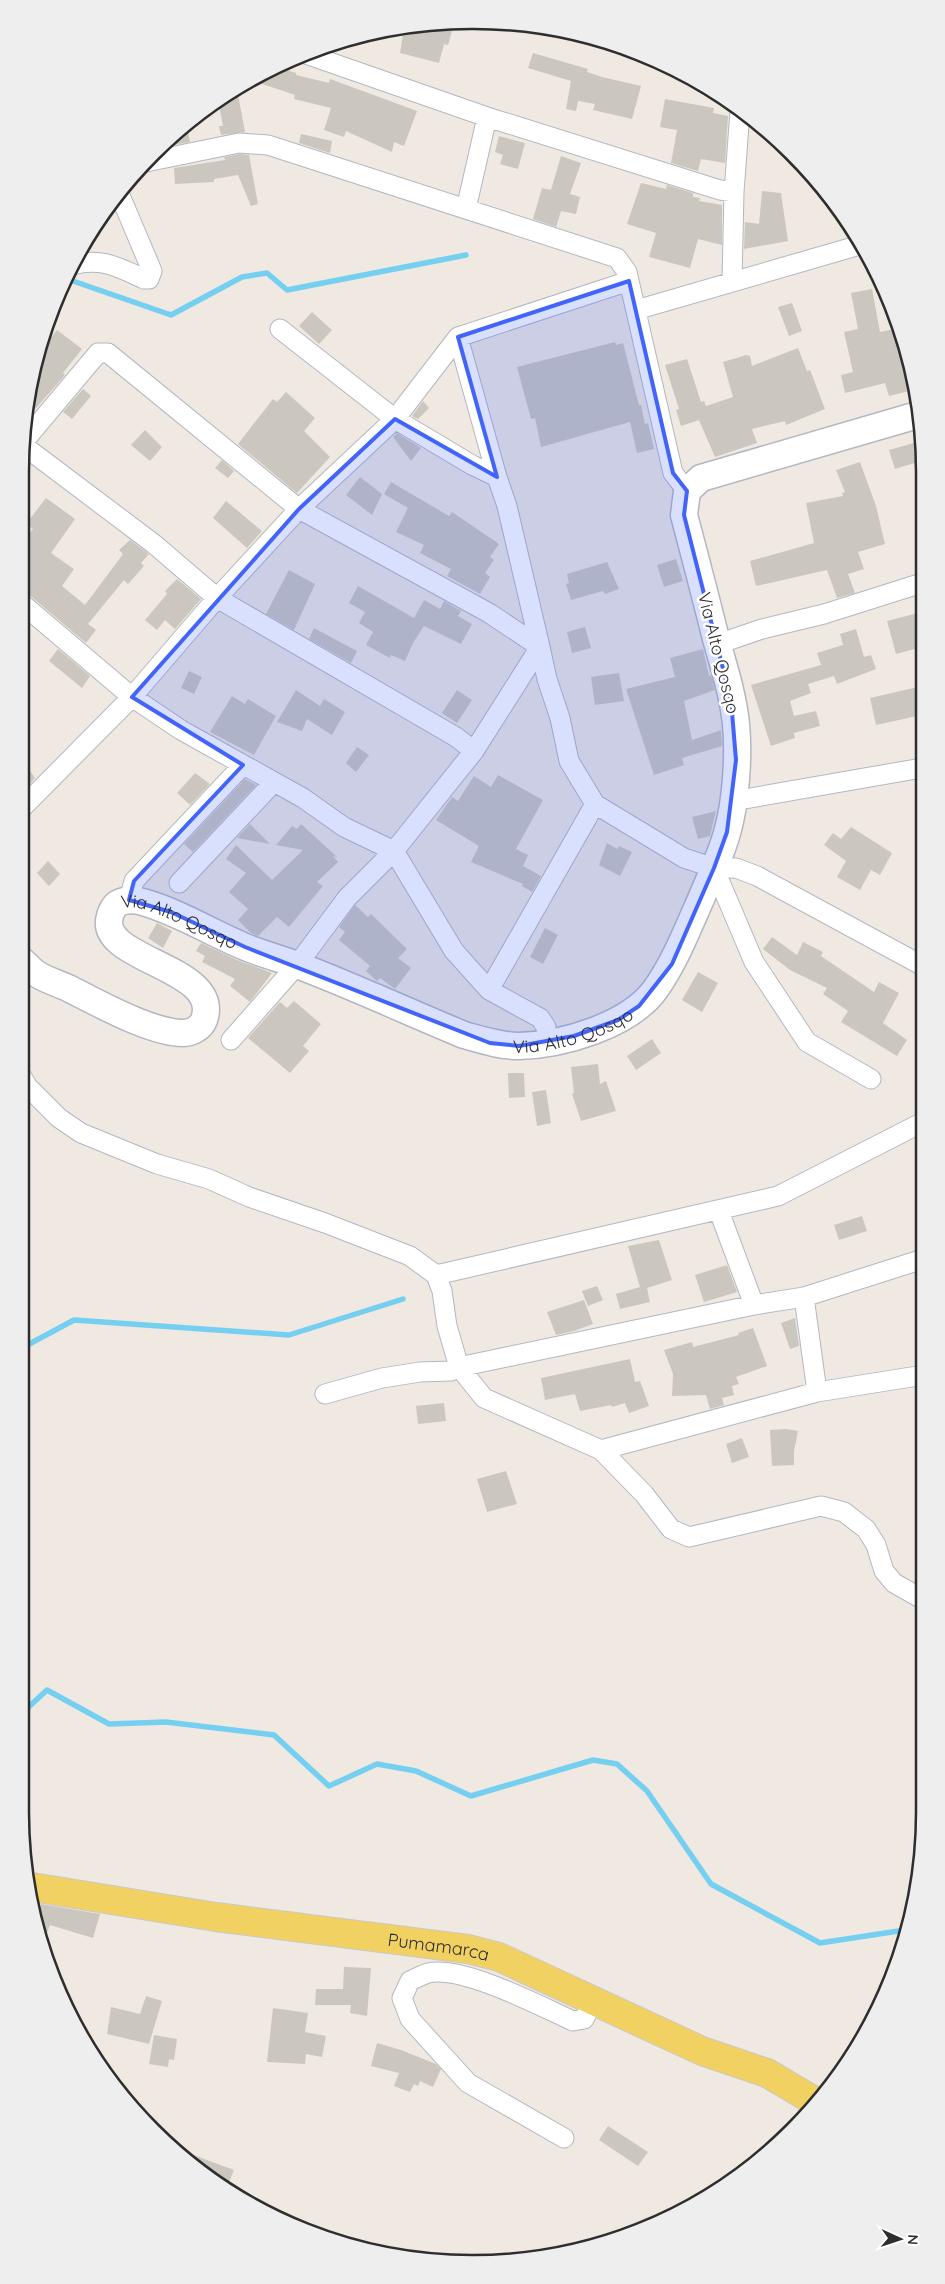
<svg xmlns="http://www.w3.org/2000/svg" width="945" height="2284" viewBox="0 0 945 2284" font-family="Quicksand,sans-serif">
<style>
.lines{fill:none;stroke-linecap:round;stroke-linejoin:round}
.stream{stroke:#75cff0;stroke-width:5.5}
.building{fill:#cbc7bf}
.street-casing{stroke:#b4b7c1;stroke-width:21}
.secondary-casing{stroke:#b4b7c1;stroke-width:29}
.primary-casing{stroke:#c9c9c9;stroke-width:30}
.street{stroke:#fff;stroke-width:19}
.secondary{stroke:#fff;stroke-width:26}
.primary{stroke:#f2d163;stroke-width:28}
.marked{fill:#4264fb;fill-opacity:0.2;stroke:#4264fb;stroke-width:4;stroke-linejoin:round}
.labels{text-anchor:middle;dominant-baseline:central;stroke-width:5;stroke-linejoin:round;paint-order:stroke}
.street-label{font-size:18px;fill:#2e2e2e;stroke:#fff}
.rim{fill:none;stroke:#2e2e2e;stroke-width:2.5}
</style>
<rect width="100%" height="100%" fill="#efe9e1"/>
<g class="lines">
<!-- stream -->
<path class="stream" d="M64 282 73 281 171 315 242 277 267 273 287 290 466 255
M20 1349 74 1320 289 1335 403 1299
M20 1715 47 1690 109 1724 166 1722 274 1735 329 1786 377 1764 416 1771 471 1796 593 1760 617 1764 647 1791 711 1884 820 1943 905 1930"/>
</g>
<!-- building -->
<path class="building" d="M422 24 452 31 448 45 444 44 439 63 400 53 404 27Z
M533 53 588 69 587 72 602 77 641 86 632 119 593 110 595 104 578 101 576 111 566 109 571 81 528 68Z
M275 66 296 73V75L329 83 330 79 417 111 404 146 394 142 392 152 346 131 344 137 324 130 331 108 294 99 295 95 250 80Z
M237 89 245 132 221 135 219 126H223L218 100Z
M665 99 714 108 713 113 728 116 725 163 701 159 698 171 671 163 677 130 660 127Z
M186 123 190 142 173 145V136Z
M301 134 332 141 330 153 299 143Z
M499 136 525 143 518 169 500 164 503 155 495 152Z
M240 154 249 155 258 204 251 206 238 175 214 179V182L175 184 174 168 225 160 224 157Z
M561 156 581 163 570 194 580 197 576 214 561 211 556 227 533 219 542 188 551 190Z
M641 183 666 189 667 185 693 193V197L700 198 699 201 722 205V245L698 239 690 268 649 257 656 233 627 224Z
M762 191 781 193 788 241 744 249 745 222 759 224Z
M872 289 880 332 894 329 909 375 905 376 909 391 889 396 885 383 845 393 841 375 853 372 844 332 858 329 851 293Z
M792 303 802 331 789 336 778 307Z
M312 312 332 330 319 344 299 326Z
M57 330 82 349 63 373 65 375 29 416 40 352Z
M615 342 616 345 623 343 639 405H641L645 424 648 423 654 449 637 453 630 422 541 447 535 418 531 419 517 367Z
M798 348 807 371 810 370 825 409 786 425 785 421 752 429 757 443 715 457 699 420 681 426 676 410 679 409 665 365 687 359 701 402 704 401 706 406 733 397 723 362 746 355 750 356 752 366Z
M83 389 91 396 72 419 63 412Z
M286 392 315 418 304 431 330 457 297 493 238 444 273 399 277 402Z
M423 401 429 408 418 419 412 416Z
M145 430 162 447 150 461 131 445Z
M397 433 421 448 411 461 393 437Z
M921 441V461L895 469 889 450Z
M222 460 234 471 228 478 215 468Z
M860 462 876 506 885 544 858 552 864 569 848 574 855 593 837 598 827 570 756 586 750 561 814 543 806 503 843 496 842 493 845 492 836 470Z
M360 477 382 494 372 515 346 495Z
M391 482 449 516 452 512 499 544 490 557 494 560 485 573 490 577 480 594 447 576 451 569 420 553 424 545 396 532 408 508 384 494Z
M46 498 75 519 51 553 74 569 62 586 85 605 123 554 119 550 130 540 149 554 141 563 144 566 128 584 124 580 88 624 96 630 86 643 27 593 20 591V545L33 529 26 524Z
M226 501 262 531 247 548 213 518Z
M676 559 683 581 664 587 657 565Z
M607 562 619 589 605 594 603 591 571 600 566 584 569 583 567 574Z
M289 570 315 584 294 630 266 614Z
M177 579 201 599 175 629 165 620 157 630 145 620 167 594 165 591Z
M358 586 414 618 424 600 440 609 444 601 461 611 458 616 472 624 461 644 424 626 413 643 405 661 391 655 390 658 366 645 373 632 359 623 365 612 349 603Z
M922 612V647L896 654 887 621Z
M585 627 591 648 572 653 567 632Z
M314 628 357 651 351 663 309 639Z
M856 629 864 657 871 655 876 669 837 684 834 676 808 684 811 693 790 701 794 716 816 711 820 726 794 733 795 738 771 746 751 685 821 665 817 653 843 645 840 634Z
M58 649 90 676 82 688 49 661Z
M703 649 709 676 711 675 715 690 684 701 692 740 721 730 722 746 682 758 684 765 654 775 626 689 675 677 670 658Z
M189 671 202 677 194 694 181 688Z
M619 673 624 701 595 705 591 677Z
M922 686V715L876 725 870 698Z
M296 690 320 706 324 699 345 712 332 735 307 719 302 731 277 722Z
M457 690 472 700 457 723 442 713Z
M232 696 245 704 248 699 276 716 254 755 210 732Z
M357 747 369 755 356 772 346 763Z
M30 771 35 778 24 790 20 785V780Z
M195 773 210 784 190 805 177 793Z
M498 775 543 800 516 849 528 855 523 866 541 876 532 892 522 886 523 884 471 862 479 846 436 820 452 797 458 801 474 776 491 787Z
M245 779 256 785 193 852 184 844Z
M716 811 710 836 698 839 692 817Z
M250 824 270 844 237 838Z
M301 824 337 857 333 856 338 862 317 882 323 886 289 927 277 917 258 936 251 933 238 920 248 909 229 892 246 873 226 859 236 845 272 880 303 850 276 845 292 826 297 829Z
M851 827 892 853 880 875 871 870 860 890 837 877 846 861 824 845 833 833 841 839Z
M607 843 617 849 619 846 632 852 620 876 599 865Z
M48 861 60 874 49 886 37 873Z
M355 905 368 917 371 914 407 949 398 958 411 968 395 989 380 978 377 981 366 971 370 966 339 940 345 932 339 927Z
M157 923 172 931 163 948 148 938Z
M545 928 558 935 543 964 530 957Z
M772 937 797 955 803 942 823 952 821 956 874 992 879 982 899 993 883 1023 907 1040 897 1056 841 1022 848 1011 823 994 827 988 790 970 763 949Z
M201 943 237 960 272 973 250 1002 230 986 235 979 202 962 205 956 196 951Z
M698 972 718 983 702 1012 682 1000Z
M294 1001 321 1024 303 1046 309 1051 290 1073 248 1038 280 1002 287 1008Z
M652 1039 661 1053 636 1070 627 1056Z
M598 1064 600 1084 606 1081 616 1111 581 1121 572 1094 574 1093 571 1067Z
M508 1073H524L525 1097 509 1098Z
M546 1090 551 1123 537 1126 532 1092Z
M862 1216 867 1231 839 1240 834 1225Z
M659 1240 672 1280 647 1288 650 1302 620 1309 616 1294 640 1287 628 1246Z
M727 1265 737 1292 704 1302 695 1275Z
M597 1286 603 1300 588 1306 582 1291Z
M584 1300 593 1324 574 1331 556 1335 547 1312Z
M795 1318 799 1346 790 1349 781 1323Z
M753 1328 767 1366 736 1377 739 1384 732 1386 734 1395 722 1398 724 1405 710 1409 706 1395 672 1396 673 1374 664 1350 692 1342 693 1347 739 1335 738 1333Z
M630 1359 635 1382 640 1381 649 1406 629 1413 625 1403 612 1407 611 1405 580 1411 575 1394 545 1400 541 1378Z
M444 1403 446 1421 418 1424 416 1406Z
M786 1429 798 1431 794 1451V1465L772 1466 770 1430Z
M742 1438 749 1457 732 1463 726 1444Z
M506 1471 517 1504 487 1512 477 1479Z
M41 1904 100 1914 93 1938 50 1925 42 1945 38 1918Z
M344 1967 371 1968 367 2016 350 2013 351 2005H315L316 1989H343Z
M146 1996 162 2001 149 2044 107 2034 111 2007 140 2014Z
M273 2008 308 2013 305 2032 326 2036 322 2057 306 2054 305 2064 267 2062Z
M154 2035 177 2039 174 2060 169 2059 168 2067 149 2064Z
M377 2043 401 2050 436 2064 441 2069 433 2087 420 2081 418 2086 414 2084 410 2092 394 2086 399 2073 371 2066Z
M608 2126 648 2152 638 2166 599 2140Z
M188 2153 234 2170 227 2187 187 2155Z"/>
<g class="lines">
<defs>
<path id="street" d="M306 54 487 117 720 190 734 192 740 111
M146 162 239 143 268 145 617 258 627 272 673 473 687 491
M466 209 487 117
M72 265C101 257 118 267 144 279H149L152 271 119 193
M732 282 734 192
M636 310 860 245
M25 440 98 353H108L299 509 489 613 540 647 547 679 560 718 569 761 595 804 684 858 714 868H736L757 876 923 966
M24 446 154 544 217 598 456 737 474 751
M497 477 458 337 629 281
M20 602 132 697 181 730 303 798 344 827 394 851 454 951 489 990 540 1018 546 1027 547 1043
M718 644 762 629 824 614 922 583
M733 801 922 768
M20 810 132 697 217 598 299 509 395 419 458 337
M714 868 754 962 807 1042 871 1079
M179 883 274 782
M129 900 134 881 243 765
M489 990 595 804
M231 1040 297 965 347 898 394 851 474 751 540 647 507 506 497 477 472 465 395 419 280 329
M20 1074 28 1087 59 1118 81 1133 157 1164 209 1179 249 1197 325 1223 410 1256 436 1275 442 1291 447 1326 459 1367 484 1398 601 1450 817 1392 804 1297
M719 1211 754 1305
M436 1275 778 1196 923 1122
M817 1392 924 1375
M325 1394 382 1378 420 1372 451 1371 459 1367 754 1305 804 1297 923 1259
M601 1450 644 1494 671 1529 689 1537 821 1506 844 1512 866 1529 876 1545 884 1571 894 1583 924 1600
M564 2138 468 2083 410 2019 402 1998 410 1981C416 1978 422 1975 428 1973 462 1965 540 2006 573 2021L584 2019 593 2002"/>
<g id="secondary">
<path id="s1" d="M20 959C25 963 29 968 34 972 43 979 57 983 68 988 98 1003 151 1033 183 1033 191 1033 201 1028 204 1020 223 966 96 961 110 916 111 912 114 906 117 904 125 899 135 900 143 902 178 912 210 932 243 946 261 954 279 958 297 965 353 986 408 1012 464 1035 482 1040 500 1046 519 1046 562 1045 628 1026 655 990 675 962 687 930 701 899 710 877 721 855 727 833 736 802 739 756 736 724 733 695 724 667 716 639 706 598 695 557 684 515L687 491 701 478 921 414"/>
</g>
<g id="primary">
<path id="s2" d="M32 1887 216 1917 468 1949 499 1957 702 2051 767 2073 816 2102"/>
</g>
</defs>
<!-- street casing -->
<use href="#street" class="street-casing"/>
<!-- secondary casing -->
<use href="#secondary" class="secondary-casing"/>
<!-- primary casing -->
<use href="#primary" class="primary-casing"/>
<!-- street -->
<use href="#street" class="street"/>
<!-- secondary -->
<use href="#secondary" class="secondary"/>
<!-- primary -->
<use href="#primary" class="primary"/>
</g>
<!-- marked area -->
<path class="marked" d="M629 281 673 473 687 491 684 515 731 700 736 760 727 832 714 868 672 964 639 1006 618 1020 574 1036 519 1046 490 1043 245 947 171 912 129 900 134 881 243 765 132 697 299 509 395 419 497 477 458 337Z"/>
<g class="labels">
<!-- street labels -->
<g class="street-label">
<text transform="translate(719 653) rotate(76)">Via Alto Qosqo</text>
<text stroke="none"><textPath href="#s1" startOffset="442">Via Alto Qosqo</textPath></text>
<text stroke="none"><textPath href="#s1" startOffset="862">Via Alto Qosqo</textPath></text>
<text stroke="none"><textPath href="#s2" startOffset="411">Pumamarca</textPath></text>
</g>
</g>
<!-- crop -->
<path d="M0 0H945V2284H0ZM472 29H473A443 443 0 0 1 916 472V1812A443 443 0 0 1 473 2255H472A443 443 0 0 1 29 1812V472A443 443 0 0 1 472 29Z" fill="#eee" fill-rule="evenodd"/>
<path class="rim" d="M472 29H473A443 443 0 0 1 916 472V1812A443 443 0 0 1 473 2255H472A443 443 0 0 1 29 1812V472A443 443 0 0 1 472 29Z"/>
<!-- north arrow -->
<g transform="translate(900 2239) rotate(93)" stroke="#ffffff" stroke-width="4" paint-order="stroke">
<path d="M0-4L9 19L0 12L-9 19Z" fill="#2e2e2e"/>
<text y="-8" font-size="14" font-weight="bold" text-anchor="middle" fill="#2e2e2e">N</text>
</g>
</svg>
